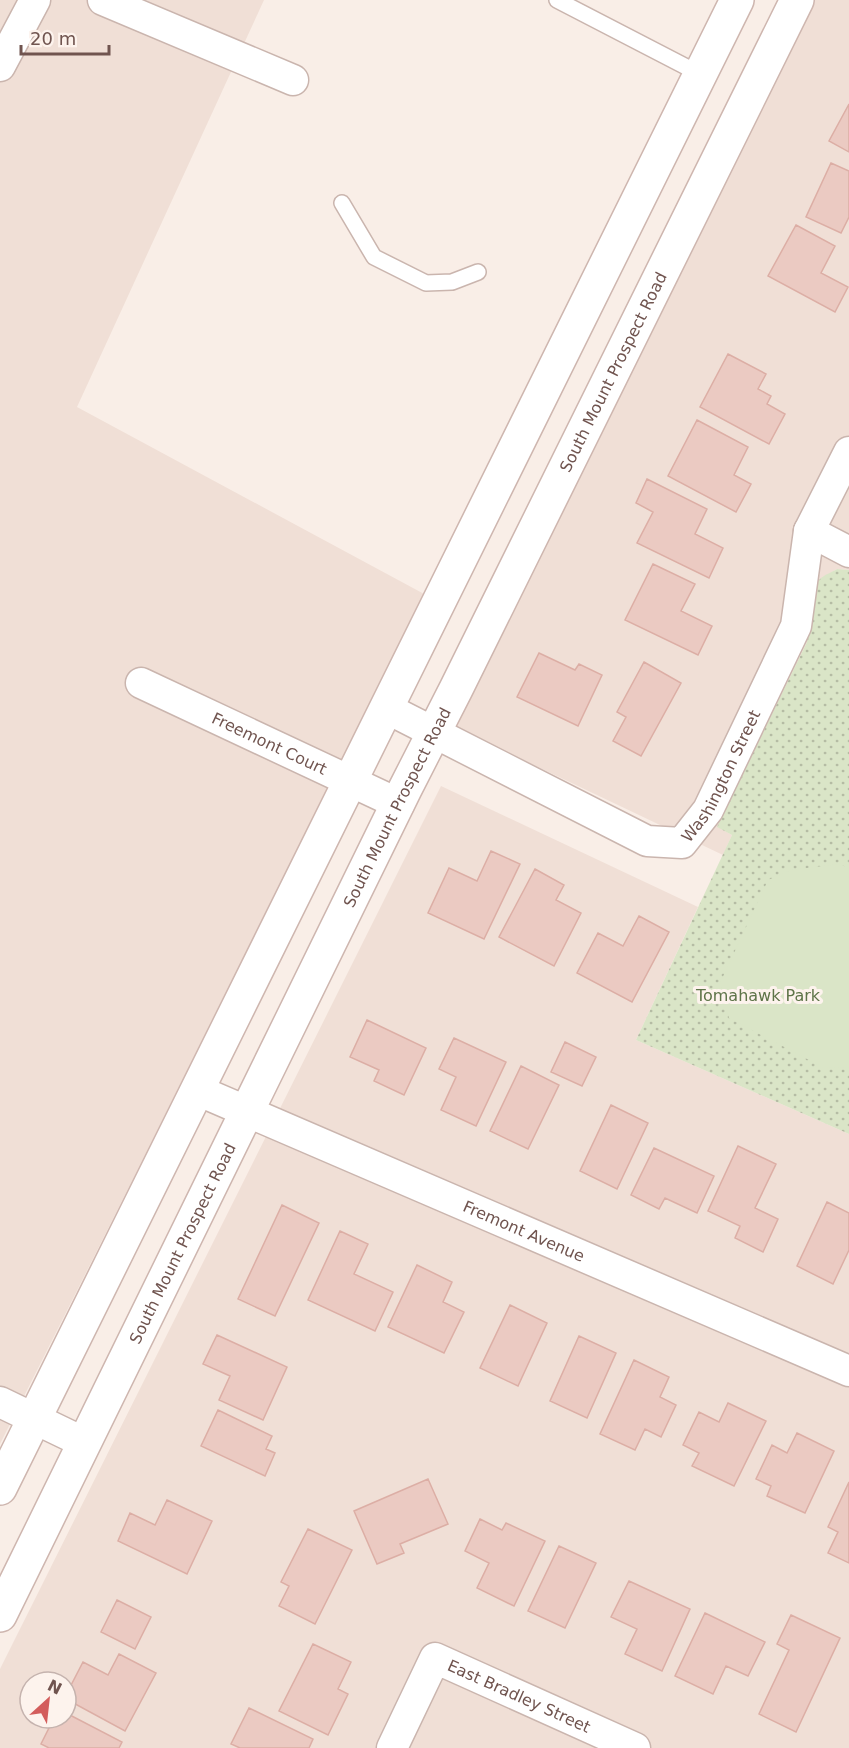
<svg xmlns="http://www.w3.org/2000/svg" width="849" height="1748" viewBox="0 0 849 1748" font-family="'DejaVu Sans',sans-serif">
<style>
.residential{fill:#f0dfd6;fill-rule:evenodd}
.grass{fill:url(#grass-dots)}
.garden{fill:#dae5c7}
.building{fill:#ebcac2;stroke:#dcaea5;stroke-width:1.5}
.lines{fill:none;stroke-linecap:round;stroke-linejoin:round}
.lane-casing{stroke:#cab5ae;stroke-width:18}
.street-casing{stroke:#cab5ae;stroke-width:33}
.secondary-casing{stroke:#ceb6af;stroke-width:36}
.lane{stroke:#fff;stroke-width:15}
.street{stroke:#fff;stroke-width:30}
.secondary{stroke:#fff;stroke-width:33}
.labels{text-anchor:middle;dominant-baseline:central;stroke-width:6;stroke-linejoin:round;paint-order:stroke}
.street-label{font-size:16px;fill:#70544f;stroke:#fdf3ed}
.park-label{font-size:16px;fill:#5e7448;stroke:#fdf3ed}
</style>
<defs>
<pattern id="grass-dots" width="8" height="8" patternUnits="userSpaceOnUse" patternTransform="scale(1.5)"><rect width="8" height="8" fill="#dae5c7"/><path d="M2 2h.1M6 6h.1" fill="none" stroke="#b5bca4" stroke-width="1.8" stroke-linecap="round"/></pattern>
</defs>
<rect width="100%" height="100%" fill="#f9eee7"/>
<!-- residential -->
<path class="residential" d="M0 0H264L77 407 426 595 0 1444Z
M815 0H849V570L837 569 819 580 812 596V613L807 642 718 827 732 835 723 855 454 727Z
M441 786 698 907 636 1040 849 1134V1748H0V1669ZM30 1682H66V1718H30Z"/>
<!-- grass -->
<path class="grass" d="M837 569 849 570V1134L636 1040 732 835 717 827 807 642C810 628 810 588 820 579 824 575 832 572 837 569Z"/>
<!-- garden -->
<path class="garden" d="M839 864 849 868V1067L824 1068 729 1018 720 983 768 880 791 870Z"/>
<!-- building -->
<path class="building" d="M849 104V152L829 141Z
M831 163 849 171V217L841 233 806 217Z
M796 225 835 246 821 273 848 287 835 312 768 276Z
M728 354 766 374 758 389 771 396 767 404 785 414 769 444 700 407Z
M697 420 748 447 734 475 751 484 736 512 668 476Z
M647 479 707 509 695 534 723 548 709 578 637 543 653 512 636 503Z
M653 564 695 584 681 611 712 626 698 655 625 620Z
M539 653 575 670 579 664 602 675 578 726 517 697Z
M644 662 681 683 641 756 613 741 626 717 617 712Z
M491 851 520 864 484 939 428 913 449 868 477 881Z
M535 869 564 885 556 900 581 913 554 966 499 937Z
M639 916 669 932 632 1002 577 973 598 933 623 946Z
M367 1020 426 1048 404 1095 374 1081 379 1070 350 1057Z
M454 1038 506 1062 476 1126 441 1110 456 1077 439 1069Z
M565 1042 596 1057 582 1086 551 1072Z
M521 1066 559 1085 528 1149 490 1131Z
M611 1105 648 1123 617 1189 580 1171Z
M738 1146 776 1164 755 1208 778 1219 763 1252 735 1238 740 1226 708 1211Z
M654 1148 714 1176 697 1213 665 1198 659 1209 631 1195Z
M827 1202 849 1213V1250L833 1284 797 1266Z
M282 1205 319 1223 275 1316 238 1299Z
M340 1231 368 1244 354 1274 393 1292 375 1331 308 1300Z
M417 1265 452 1282 443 1302 464 1312 444 1353 388 1327Z
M510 1305 547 1323 518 1386 480 1368Z
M217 1335 287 1367 263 1420 219 1400 230 1376 203 1364Z
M579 1336 616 1353 587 1418 550 1401Z
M634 1360 669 1377 660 1397 676 1405 661 1437 645 1429 635 1450 600 1434Z
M728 1403 766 1421 734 1486 692 1466 699 1453 683 1445 699 1412 719 1422Z
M218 1410 272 1436 266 1449 275 1453 265 1476 201 1446Z
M797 1433 834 1451 805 1513 767 1496 771 1486 756 1479 772 1445 787 1453Z
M428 1479 448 1524 400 1544 404 1553 377 1564 354 1511Z
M849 1482V1563L828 1553 838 1532 828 1527Z
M167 1500 212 1521 187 1574 118 1541 130 1513 155 1525Z
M480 1519 502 1530 506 1523 545 1541 514 1606 477 1588 489 1563 465 1551Z
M308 1529 352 1550 315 1624 279 1606 289 1586 281 1582Z
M559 1546 596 1563 565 1628 528 1611Z
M629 1581 690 1609 662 1671 625 1654 637 1629 611 1617Z
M117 1600 151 1617 135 1649 101 1632Z
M705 1613 765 1642 748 1676 726 1666 713 1694 675 1676Z
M791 1615 840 1638 796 1732 759 1714 789 1650 777 1644Z
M313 1644 351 1662 338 1689 348 1694 328 1735 279 1711Z
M119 1654 156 1673 125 1731 66 1699V1695L83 1662 108 1675Z
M249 1708 313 1739 309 1748H240L231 1744Z
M66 1713 122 1742 119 1748H49L41 1744 54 1718H66Z"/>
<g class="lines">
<defs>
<path id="lane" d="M557 0 700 74
M342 203 374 257 426 283 452 282 478 272"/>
<g id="street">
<path d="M103 0 293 80"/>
<path d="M0 66 35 0"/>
<path d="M809 531 849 552"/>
<path id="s1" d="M141 683 399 804"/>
<path id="s2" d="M386 708 647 841 682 843 708 810 796 626 809 531 849 452"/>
<path id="s3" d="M197 1090 849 1371"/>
<path d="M0 1402 85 1443"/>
<path id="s4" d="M392 1748 435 1658 635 1748"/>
</g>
<g id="secondary">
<path d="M0 1488 737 0"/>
<path id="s5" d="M0 1615 405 789 456 689 797 0"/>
</g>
</defs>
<!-- lane casing -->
<use href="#lane" class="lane-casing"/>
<!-- street casing -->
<use href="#street" class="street-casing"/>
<!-- secondary casing -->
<use href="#secondary" class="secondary-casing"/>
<!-- lane -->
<use href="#lane" class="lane"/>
<!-- street -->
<use href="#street" class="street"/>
<!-- secondary -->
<use href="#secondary" class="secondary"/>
</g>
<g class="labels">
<!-- street labels -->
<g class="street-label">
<text stroke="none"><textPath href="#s5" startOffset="1386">South Mount Prospect Road</textPath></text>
<text stroke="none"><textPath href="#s1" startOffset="142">Freemont Court</textPath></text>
<text stroke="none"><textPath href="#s2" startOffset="406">Washington Street</textPath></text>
<text stroke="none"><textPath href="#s5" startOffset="900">South Mount Prospect Road</textPath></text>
<text stroke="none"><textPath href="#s3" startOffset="356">Fremont Avenue</textPath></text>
<text stroke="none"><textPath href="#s5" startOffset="414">South Mount Prospect Road</textPath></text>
<text stroke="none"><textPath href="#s4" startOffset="192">East Bradley Street</textPath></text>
</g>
<!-- park labels -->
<g class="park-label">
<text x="758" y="995">Tomahawk Park</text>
</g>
</g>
<!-- north arrow -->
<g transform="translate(48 1700) rotate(27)"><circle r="28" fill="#fdf3ed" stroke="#c5b3ae" stroke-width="1.5"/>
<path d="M0-4.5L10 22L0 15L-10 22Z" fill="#d35d5c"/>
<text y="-9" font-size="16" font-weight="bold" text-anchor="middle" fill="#70544f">N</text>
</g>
<!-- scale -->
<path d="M21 45v9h88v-9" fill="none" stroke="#70544f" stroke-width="3"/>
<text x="30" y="45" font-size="18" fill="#70544f" stroke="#fdf3ed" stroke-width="4.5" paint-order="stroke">20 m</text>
</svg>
